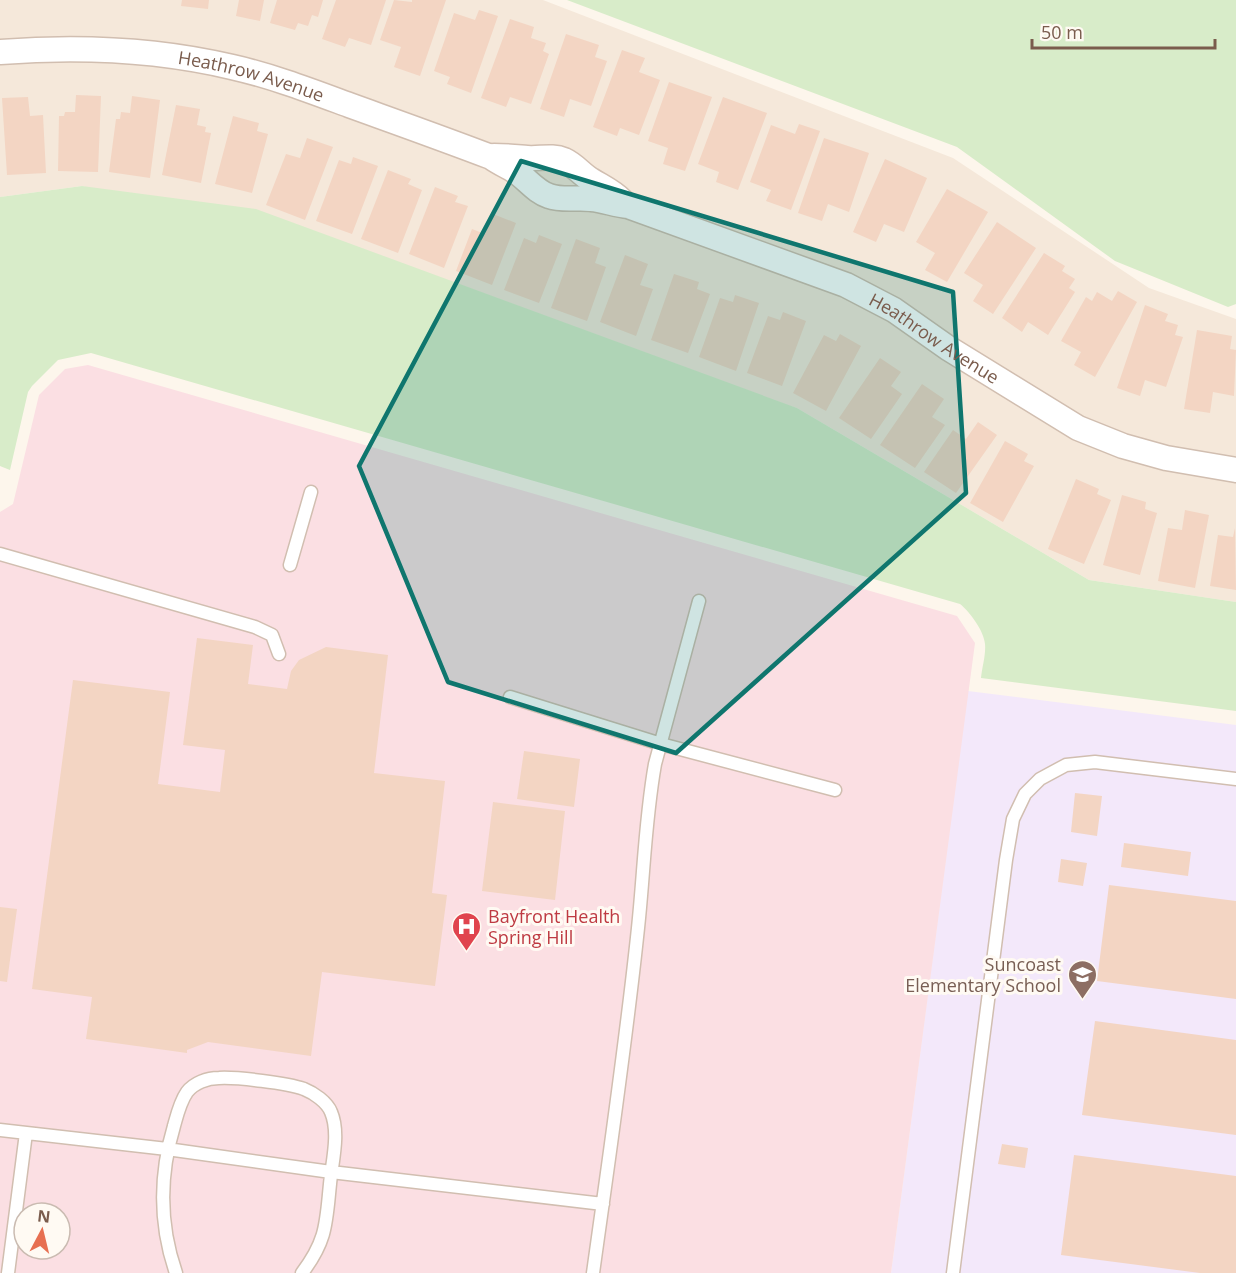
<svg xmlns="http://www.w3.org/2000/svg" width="1236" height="1273" viewBox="0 0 1236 1273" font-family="'Open Sans',sans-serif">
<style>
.residential{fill:#f5e8da}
.education{fill:#f3e8fa}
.medical{fill:#fbdfe3;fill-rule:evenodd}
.green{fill:#d8ecc9}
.building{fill:#f3d5c3}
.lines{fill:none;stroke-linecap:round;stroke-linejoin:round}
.service-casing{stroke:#d1beb0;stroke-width:15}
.minor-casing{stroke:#d1beb0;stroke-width:27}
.service{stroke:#fff;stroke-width:12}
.minor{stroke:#fff;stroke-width:24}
.marked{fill:#0f766e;fill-opacity:0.2;stroke:#0f766e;stroke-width:4.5;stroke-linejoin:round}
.labels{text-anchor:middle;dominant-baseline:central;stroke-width:6;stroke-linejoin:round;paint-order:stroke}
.street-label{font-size:18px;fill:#7a5c4d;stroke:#fffaf3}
.health-label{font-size:18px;fill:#be3a42;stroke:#fffaf3;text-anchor:start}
.education-label{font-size:18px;fill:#785e54;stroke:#fffaf3;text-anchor:end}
</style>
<rect width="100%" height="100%" fill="#fdf6ec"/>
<!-- residential -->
<path class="residential" d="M0 0H543L953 158 1149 288 1236 319V602L1089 580 797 408 82 186 0 197Z"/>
<!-- education -->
<path class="education" d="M968 691 1236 725V1273H891Z"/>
<!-- medical -->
<path class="medical" d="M88 365 957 616 975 643 891 1273H0V512L13 504 39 395 65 369ZM24 1213H60V1249H24Z"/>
<!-- green -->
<path class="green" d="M567 0H1236V304L1228 307 1115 261 957 147Z
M82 186 256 209 797 408 1089 580 1236 602V711L981 678C982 667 986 655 985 644 984 631 970 612 960 604L91 353 58 360 32 386 28 392 10 470 0 466V197Z"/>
<!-- building -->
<path class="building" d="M182 0H209L208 9 181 6Z
M239 0H264L260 21 236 16Z
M277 0H323L318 17 312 15 308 26 298 23 295 30 270 23Z
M336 0H386L371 45 349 38 345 47 322 39Z
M394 0 412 2V0H446L420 76 394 67 401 47 380 40Z
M479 10 498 16 471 93 447 84 450 77 434 71 454 13 475 20Z
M510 19 534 27 531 38 546 43 543 51 549 54 531 104 510 97 506 107 481 98Z
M566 34 599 45 595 57 607 61 591 106 570 99 564 117 540 109Z
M622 50 645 58 639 72 660 80 639 135 620 128 617 136 593 127Z
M669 82 712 97 685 171 663 164 668 148 648 141Z
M76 95 101 96 98 172 58 171 59 116H64L65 112H75Z
M132 96 160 100 150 178 109 172 116 119H120L121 112 130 113Z
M28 97 30 116 43 115 46 173 7 175 2 98Z
M723 97 767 113 738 190 716 182 719 172 698 164Z
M176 105 200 109 197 125 206 127 205 132 211 133 201 183 162 175Z
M233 116 259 123 257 131 268 134 252 193 215 184Z
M799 124 820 131 791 210 766 201 771 190 750 182 771 125 795 134Z
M307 138 333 147 305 220 266 205 286 154 300 158Z
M824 138 869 153 849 212 828 204 822 221 798 213Z
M353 157 378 166 352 234 316 221 339 160 351 164Z
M885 159 927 178 904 232 884 224 876 242 853 232Z
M388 170 411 179 408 184 422 190 398 253 361 239Z
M435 187 458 196 455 202 468 206 444 268 409 254Z
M947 189 988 212 947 282 925 270 935 253 916 242Z
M493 214 516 223 492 285 456 271 472 229 485 234Z
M997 222 1036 248 993 314 973 301 983 285 964 273Z
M539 235 562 244 539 303 504 290 524 238 536 243Z
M576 239 600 248 595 263 606 267 587 321 551 308Z
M1044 253 1065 266 1062 271 1075 279 1069 288 1075 292 1048 335 1028 322 1022 332 1002 318Z
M625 255 648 264 640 285 653 289 636 336 600 322Z
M674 274 699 282 697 289 710 294 688 353 651 340Z
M1118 291 1137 302 1095 377 1074 365 1081 352 1061 341 1086 297 1092 301 1097 292 1112 301Z
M735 295 759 303 736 371 699 357 720 298 733 302Z
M1145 305 1168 314 1165 321 1178 325 1175 335 1183 337 1166 387 1145 380 1140 396 1117 388Z
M783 312 806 321 782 386 747 373 768 316 780 320Z
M1197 330 1232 336 1230 349 1236 350 1234 396 1213 392 1210 413 1184 409Z
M840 334 861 346 826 411 793 393 824 335 836 341Z
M880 358 901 372 891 386 902 394 871 439 839 418Z
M922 384 944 399 932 417 945 425 915 468 880 445Z
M978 422 997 435 956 493 924 472 953 430 966 439Z
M1005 441 1028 454 1024 461 1034 466 1003 522 970 503Z
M1076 479 1099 489 1097 494 1111 500 1084 564 1048 549Z
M1122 495 1146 502 1145 509 1157 513 1140 575 1103 565Z
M1185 510 1209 515 1195 588 1158 581 1168 528 1182 530Z
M1235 528 1236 590 1210 586 1218 535 1233 537Z
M197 638 253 645 248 684 287 689 291 671 299 660 326 647 388 655 374 773 445 781 432 893 447 895 435 986 322 972 311 1056 208 1042 187 1050V1053L86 1039 92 997 32 989 73 680 170 692 158 784 220 792 225 750 183 745Z
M524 751 580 759 574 807 517 799Z
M1075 793 1102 796 1097 836 1071 832Z
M493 802 565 811 555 900 482 891Z
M1124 843 1191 852 1188 876 1121 867Z
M1061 859 1087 863 1083 886 1058 882Z
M1109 885 1236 901V999L1097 981Z
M0 907 17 909 7 982 0 981Z
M1095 1021 1236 1040V1135L1082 1115Z
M1002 1144 1028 1148 1025 1168 998 1164Z
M1074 1155 1236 1176V1273H1200L1061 1255Z"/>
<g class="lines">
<defs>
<path id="service" d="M0 554 255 627 272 635 279 654
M290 565 311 492
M510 697 661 744 835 790
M0 1130 167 1149 331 1172 603 1204
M8 1273 26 1133
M176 1273C159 1224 159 1176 174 1126 177 1115 180 1102 187 1092 194 1083 207 1078 219 1078 237 1077 287 1083 304 1089 314 1093 327 1102 331 1112 340 1133 332 1162 330 1184 326 1223 327 1240 302 1273
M593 1273C609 1158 626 1043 638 928 644 872 645 820 655 764L699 601
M953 1273 1006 860 1013 819 1025 794 1040 779 1066 765 1095 762 1236 779"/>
<g id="minor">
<path id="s1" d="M0 52C78 46 156 49 232 67 272 76 311 91 349 105 396 122 444 139 491 157 499 163 507 166 515 171 527 179 536 192 549 196 563 201 577 197 591 199 604 200 615 205 628 206L846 285 894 310 948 348 1078 428 1123 446 1166 458 1236 470"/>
<path d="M494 156C506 156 515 157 527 158 540 159 552 155 564 160 575 165 581 174 591 180 602 187 612 191 622 201"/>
</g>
</defs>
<!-- service casing -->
<use href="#service" class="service-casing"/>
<!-- minor casing -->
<use href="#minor" class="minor-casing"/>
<!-- service -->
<use href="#service" class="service"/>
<!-- minor -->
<use href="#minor" class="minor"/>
</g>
<!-- marked area -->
<path class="marked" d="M521 161 953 292 966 493 676 753 448 682 359 466Z"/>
<!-- icons -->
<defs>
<symbol id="hospital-pin" viewBox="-11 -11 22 30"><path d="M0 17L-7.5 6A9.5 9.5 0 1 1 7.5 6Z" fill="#e0444e" stroke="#fffaf3"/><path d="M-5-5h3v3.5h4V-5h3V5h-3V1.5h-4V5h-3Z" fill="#fff"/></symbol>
<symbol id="school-pin" viewBox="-11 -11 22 30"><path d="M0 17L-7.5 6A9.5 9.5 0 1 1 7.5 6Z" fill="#8d6e63" stroke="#fffaf3"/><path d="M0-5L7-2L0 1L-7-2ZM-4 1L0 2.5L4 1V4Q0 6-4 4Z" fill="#fff"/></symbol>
</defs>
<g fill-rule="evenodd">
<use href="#hospital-pin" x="450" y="910" width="33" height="45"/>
<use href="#school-pin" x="1066" y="958" width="33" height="45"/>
</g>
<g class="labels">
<!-- street labels -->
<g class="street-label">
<text stroke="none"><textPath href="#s1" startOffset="254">Heathrow Avenue</textPath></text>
<text stroke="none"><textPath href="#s1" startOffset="993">Heathrow Avenue</textPath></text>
</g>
<!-- health labels -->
<g class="health-label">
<text x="488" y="916">Bayfront Health<tspan x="488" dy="21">Spring Hill</tspan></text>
</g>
<!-- education labels -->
<g class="education-label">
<text x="1061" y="964">Suncoast<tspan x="1061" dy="21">Elementary School</tspan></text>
</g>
</g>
<!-- north arrow -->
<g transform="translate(42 1231) rotate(7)"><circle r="28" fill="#fffaf3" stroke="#cabbb1" stroke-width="1.5"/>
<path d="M0-4.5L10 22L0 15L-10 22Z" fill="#e76f51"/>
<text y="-9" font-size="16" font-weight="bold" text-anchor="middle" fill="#7a5c4d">N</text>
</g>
<!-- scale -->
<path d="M1032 39v9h183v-9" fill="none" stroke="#7a5c4d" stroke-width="3"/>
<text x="1041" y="39" font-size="18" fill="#7a5c4d" stroke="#fffaf3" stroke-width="4.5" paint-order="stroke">50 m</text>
</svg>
